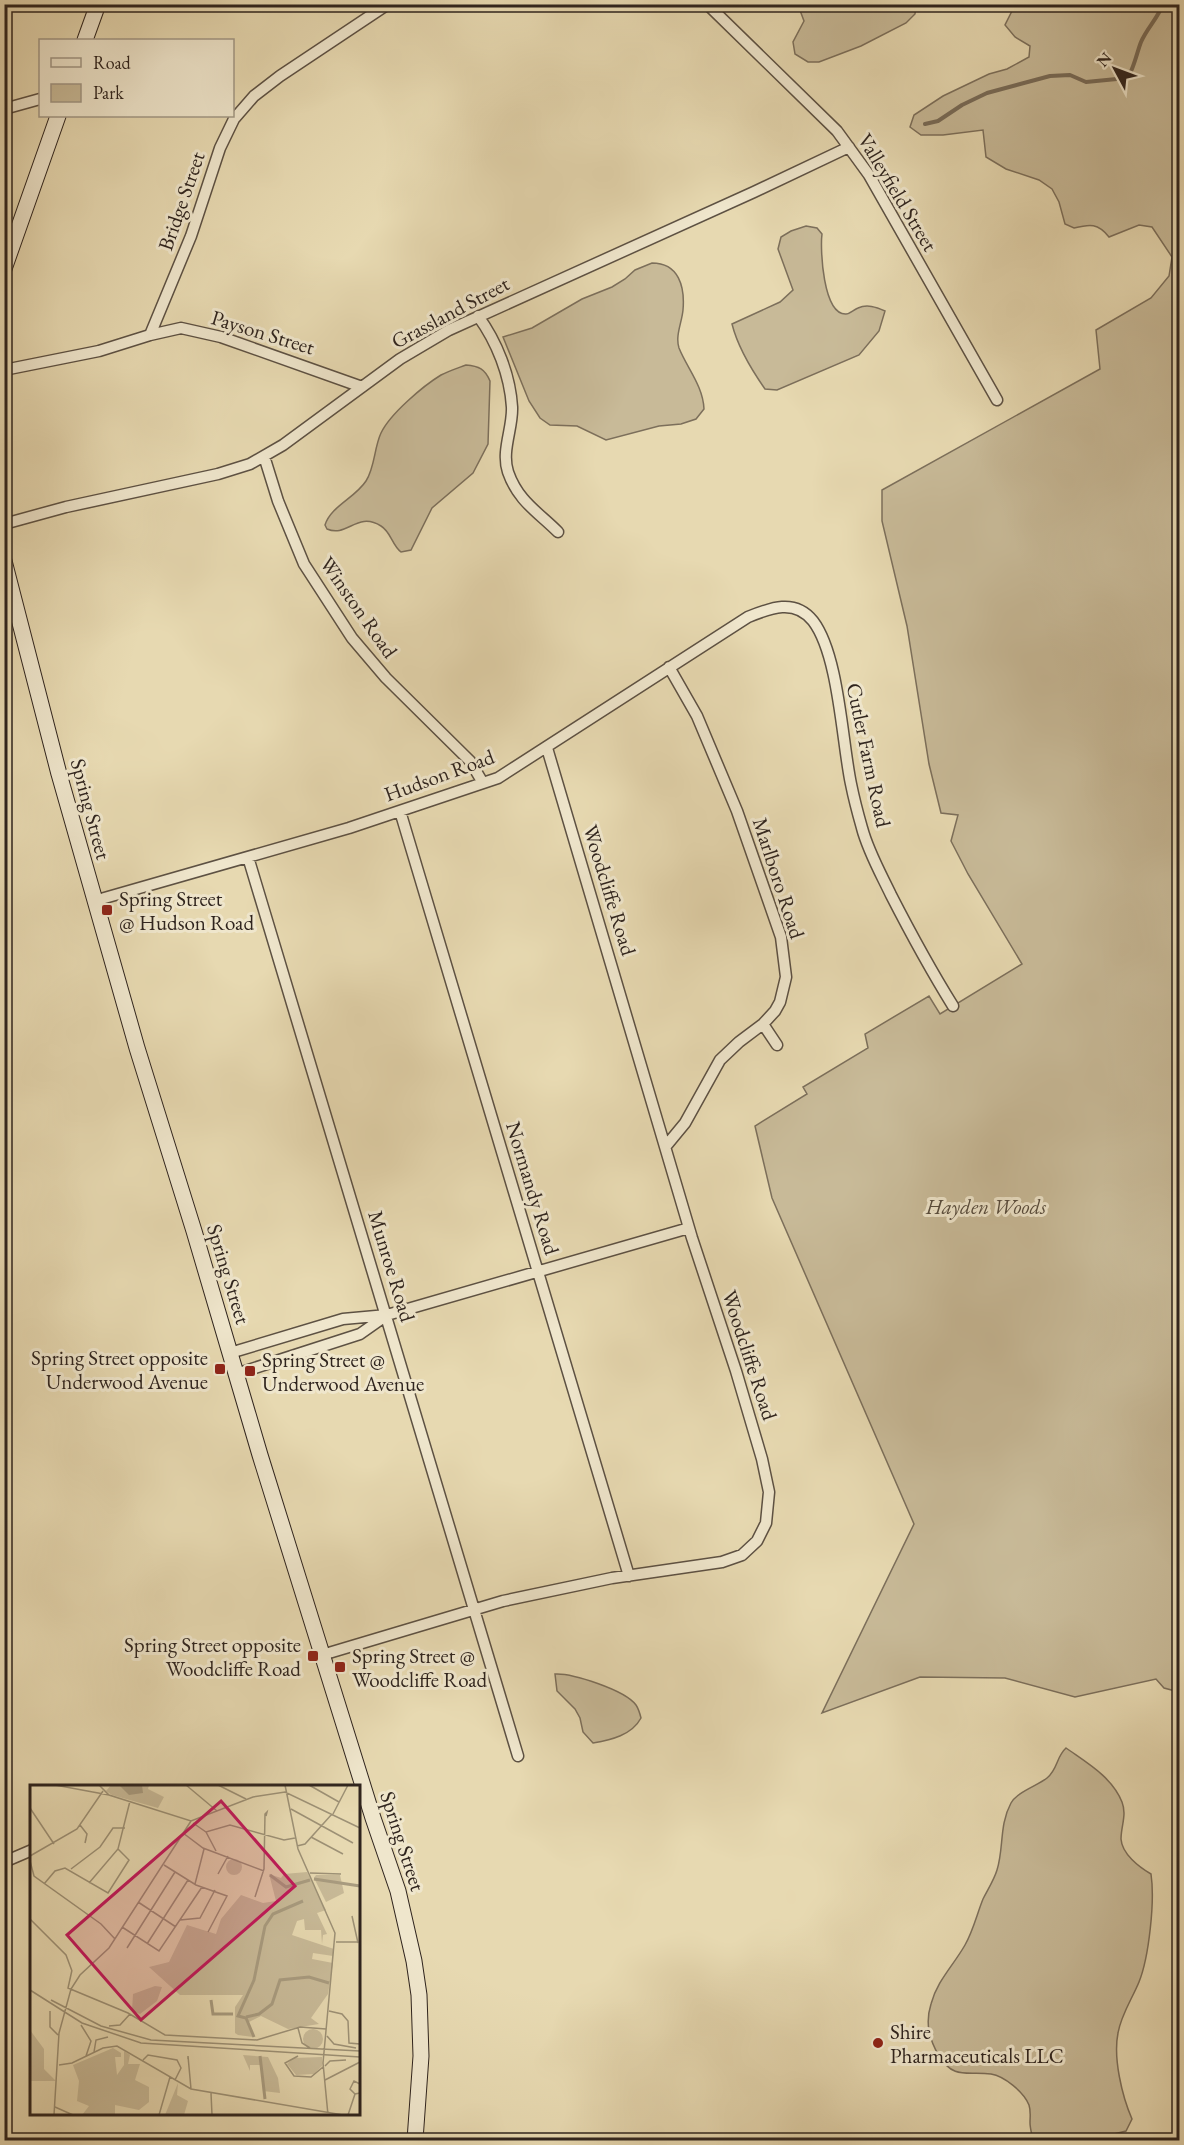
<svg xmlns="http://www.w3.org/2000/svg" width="1184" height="2145" viewBox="0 0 1184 2145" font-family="'EB Garamond',serif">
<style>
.green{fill:#c8ba98;stroke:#7c6f5b;stroke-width:1.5}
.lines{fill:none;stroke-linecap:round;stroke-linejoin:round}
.stream{stroke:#786b58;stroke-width:4}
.street-casing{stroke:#5d5143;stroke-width:13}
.secondary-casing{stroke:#2f241e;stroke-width:17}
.street{stroke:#efe6cc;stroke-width:10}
.secondary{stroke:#efe6cc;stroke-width:15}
.poi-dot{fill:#8f2418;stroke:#efe6cc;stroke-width:2}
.labels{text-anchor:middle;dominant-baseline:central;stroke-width:6;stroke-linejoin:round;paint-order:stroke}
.street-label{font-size:21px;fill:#2f241e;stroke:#efe6cc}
.poi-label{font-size:21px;fill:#2f241e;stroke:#efe6cc;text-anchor:start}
.park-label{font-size:21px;font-style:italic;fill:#554a3c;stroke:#efe6cc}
.inset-river{fill:none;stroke:#a89b7f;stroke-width:3}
.inset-road{fill:none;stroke:#9d9176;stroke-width:1.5}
.view{fill:#c2185b;fill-opacity:0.15;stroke:#c2185b;stroke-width:3}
.inset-edge{fill:none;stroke:#2f241e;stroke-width:3}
</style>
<rect width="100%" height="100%" fill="#e7d9b1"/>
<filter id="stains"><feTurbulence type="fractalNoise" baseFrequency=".00333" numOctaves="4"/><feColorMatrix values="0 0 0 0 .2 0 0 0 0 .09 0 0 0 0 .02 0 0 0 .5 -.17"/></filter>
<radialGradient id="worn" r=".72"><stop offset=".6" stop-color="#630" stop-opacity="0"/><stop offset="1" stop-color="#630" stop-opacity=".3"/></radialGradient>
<!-- green -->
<path class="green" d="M798 5 915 4 916 5 915 14 906 23 861 46 819 62H808L795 54 793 42 804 21Z
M1015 5H1179V1692L1164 1688 1156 1679 1075 1697 1005 1678 920 1677 822 1713 914 1524 772 1198 755 1126 807 1094 803 1087 868 1048 865 1034 929 996 940 1014 1022 964 968 874 951 841 958 815 941 813 929 764 907 626 882 521V490L1100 369 1096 330 1151 298 1169 276 1172 257 1152 227 1139 225 1109 237C1098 223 1090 224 1074 228L1065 224 1059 202 1052 189 1039 180 1006 169 986 157 983 130 943 135H921L910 127 914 115 943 96 989 74 1007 69 1029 57 1030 46 1015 37 1005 25Z
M806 226 817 228 822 234C820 249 823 315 846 314 850 314 853 310 858 308 867 304 876 307 885 311L879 331 859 355 777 390 765 389C751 369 738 348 732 324L780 302 793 290 778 249 781 237 791 231Z
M652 263C679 263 685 287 683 310 682 322 675 336 679 348 687 368 703 386 704 409L696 419 681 424 659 426 606 440 577 426 550 425 540 418 529 401 503 337 532 328 582 299 612 287 625 279 635 270Z
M466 365C479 366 485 369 490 381L488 444 473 473 432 508 411 550 401 552C392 545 391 532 381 526 357 511 347 538 327 529L325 525C331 506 355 498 366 481 375 467 374 448 381 433 390 414 423 386 441 375 449 371 458 368 466 365Z
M555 1674C572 1673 625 1690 636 1705 638 1708 640 1714 641 1718 632 1735 611 1740 593 1743L583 1732 580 1718 575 1709 557 1691Z
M1066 1748C1087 1763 1112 1777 1122 1802 1127 1815 1121 1826 1121 1839 1122 1854 1139 1867 1151 1874 1155 1901 1149 1957 1139 1982 1132 1999 1121 2015 1118 2033 1113 2058 1122 2096 1132 2119L1126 2131 1114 2134 1104 2140H1033C1032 2135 1030 2128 1030 2123 1030 2116 1031 2111 1029 2105 1024 2092 1004 2076 991 2074 967 2071 954 2080 939 2056 929 2039 925 2023 931 2004 937 1981 953 1966 965 1945 973 1931 977 1914 983 1899 988 1889 994 1880 997 1870 1004 1848 999 1825 1011 1803 1017 1792 1037 1786 1047 1778 1058 1769 1056 1757 1066 1748Z"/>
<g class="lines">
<!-- stream -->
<path class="stream" d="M925 124 938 121 962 105 987 93 1050 76 1070 75 1086 82 1127 78C1133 72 1137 52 1141 42 1147 28 1158 18 1163 4"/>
<defs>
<path id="street" d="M707 4 837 131 869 175 997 400
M4 109 40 99
M478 316C497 342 510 375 512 407 513 428 501 451 508 472 518 501 538 512 558 532
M150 335 181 328 221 337 362 387
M4 370 99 351 150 335 191 236 220 148 234 119 254 96 280 76 388 4
M264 456 278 501 304 564 352 638 386 678 470 761 483 783
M4 524 66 507 218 474 250 464 283 445 400 359 449 330 754 192 849 147
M400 811 629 1576
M248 857 518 1756
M94 901 349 828 498 778 748 617C770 608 795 598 813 621 839 655 842 742 851 784 854 799 858 814 862 828 868 851 881 874 891 895 911 934 930 969 953 1006
M763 1024 777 1045
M666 1146 685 1123 720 1060 739 1042 763 1024 775 1011 780 1002 786 977 781 937 737 811 697 716 669 667
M230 1353 343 1319 387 1315 689 1228
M236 1374 360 1334 387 1315
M322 1655 503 1601 612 1578 722 1562 742 1555 757 1541 766 1523 769 1492 762 1459 736 1371 692 1238 547 748
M4 1862 32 1850"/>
<path id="secondary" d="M85 40 98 4
M4 269 58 116
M4 561 59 774 137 1048 194 1231 260 1455 373 1818 398 1891 414 1961 419 1995 421 2056 415 2140"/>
</defs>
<!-- street casing -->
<use href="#street" class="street-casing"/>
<!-- secondary casing -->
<use href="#secondary" class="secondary-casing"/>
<!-- street -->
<use href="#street" class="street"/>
<!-- secondary -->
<use href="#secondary" class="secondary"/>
</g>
<!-- markers -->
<g class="poi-dot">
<rect x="101" y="904" width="12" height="12" rx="3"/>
<rect x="214" y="1363" width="12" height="12" rx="3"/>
<rect x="244" y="1365" width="12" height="12" rx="3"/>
<rect x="307" y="1650" width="12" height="12" rx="3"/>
<rect x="334" y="1661" width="12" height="12" rx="3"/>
<circle cx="878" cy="2043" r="6"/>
</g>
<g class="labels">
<!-- street labels -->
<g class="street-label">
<text transform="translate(898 192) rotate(59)">Valleyfield Street</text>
<text transform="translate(181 201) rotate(-71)">Bridge Street</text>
<text transform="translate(450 312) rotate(-28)">Grassland Street</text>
<text transform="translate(263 332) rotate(17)">Payson Street</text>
<text transform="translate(359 607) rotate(55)">Winston Road</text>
<text transform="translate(869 755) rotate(78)">Cutler Farm Road</text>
<text transform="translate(439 775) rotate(-20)">Hudson Road</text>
<text transform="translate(91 809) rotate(75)">Spring Street</text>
<text transform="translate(779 878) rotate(72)">Marlboro Road</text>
<text transform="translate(610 890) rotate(73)">Woodcliffe Road</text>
<text transform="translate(533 1188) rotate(73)">Normandy Road</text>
<text transform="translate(392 1266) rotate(73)">Munroe Road</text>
<text transform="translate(229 1274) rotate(73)">Spring Street</text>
<text transform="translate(750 1355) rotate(72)">Woodcliffe Road</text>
<text transform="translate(403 1841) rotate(72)">Spring Street</text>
</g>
<!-- poi labels -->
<g class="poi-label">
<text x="119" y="898">Spring Street<tspan x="119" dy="24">@ Hudson Road</tspan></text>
<text x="208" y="1357" text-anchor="end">Spring Street opposite<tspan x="208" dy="24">Underwood Avenue</tspan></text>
<text x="262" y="1359">Spring Street @<tspan x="262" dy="24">Underwood Avenue</tspan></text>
<text x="301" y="1644" text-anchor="end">Spring Street opposite<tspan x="301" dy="24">Woodcliffe Road</tspan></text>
<text x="352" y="1655">Spring Street @<tspan x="352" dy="24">Woodcliffe Road</tspan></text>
<text x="890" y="2031">Shire<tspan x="890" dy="24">Pharmaceuticals LLC</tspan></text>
</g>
<!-- park labels -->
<g class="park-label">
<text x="986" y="1206">Hayden Woods</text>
</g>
</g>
<!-- overview -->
<g transform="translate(30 1785)">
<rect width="330" height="330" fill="#e7d9b1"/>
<path d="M81 0H119L118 4 134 12 128 23 82 10 76 6ZM196 82a8 8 0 1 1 16 0a8 8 0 1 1-16 0ZM277 87 296 125 287 128 297 149 293 150 292 159 291 145H275L274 134 267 136 262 150 304 164 303 171 283 168 282 174 303 178 298 209 281 233 289 239 258 244 231 231 217 238 223 252 208 250 205 248V222L213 210H150L119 182 139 177 157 140 186 149 191 134 211 110 233 118 246 116 239 89 251 93 254 89ZM286 90H310L314 108 296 117 284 93ZM125 201 132 202 127 216 110 229 102 226 103 209ZM273 254a10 10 0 1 1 20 0a10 10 0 1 1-20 0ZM0 245 14 264V284L26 296H0ZM83 263 91 268V272H85L87 290 94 280V266L100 270 98 279H110L105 295 119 302V317L109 325 85 320V330H52L59 321 47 316 49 296 43 280ZM213 270 238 272 248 293 250 308 233 306 231 280H220V286ZM292 272V281L284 289 266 290 257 279 263 273ZM148 298 147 310 158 316 154 330H135Z" fill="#c8ba98"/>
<path d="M89 0H112L113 8 99 10Z" fill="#a89b7f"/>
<path class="inset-river" d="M240 90 256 102 280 95M284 94 330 101M181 215 183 229H203M216 232 229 229 242 219 250 195 279 192 299 198M224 252 216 233 208 231 224 195 235 141 243 129 273 116M230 271 235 314"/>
<path class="inset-road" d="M25 0 79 10M69 0 79 10 161 36 223 12 255 7 330 43M156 0 187 26M188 0 216 14M255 0 268 64 305 148 293 278 298 330M279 0 309 17M0 23 24 59M261 24 323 58M303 29 318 0M163 38 176 47 200 40 254 55 265 53M50 40 57 49 55 58 56 54M176 47 186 66M153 48 173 63 234 86M281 52 313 69M267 61 275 59 302 29M0 71 47 44 73 6M0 76 4 91 71 139 85 154M134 80 166 100 197 111 178 147M41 84 70 62 83 43H95M280 88 311 89M188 89 198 71M59 98 88 64 100 16M14 99 25 86 35 83 78 108 99 75 88 64M165 99 174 64M225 112 234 84 235 29 237 27 236 31M108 117 146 142M322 131 328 158M0 134 36 170 42 186M150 135 170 133 185 105M92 142 129 166 172 102M306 157H328M117 159 158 95M97 163 145 87M42 185 38 203 98 228 135 250 227 255 270 242 296 244M0 205 52 238 111 258 330 272M21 215 71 241 121 255 330 266M20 226V242L28 250M299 226 312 229 318 236 319 258 330 259M51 240 61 256 56 271M79 241 90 240 100 229M268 243 272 258 280 263M297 251 304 259 326 263M64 267 66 255 78 252M268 271 255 278 264 291 281 292 293 282M158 274V271L161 304M113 275 118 270 147 275 151 283 145 295M29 280 42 278 73 263 87 261 161 304 313 330M295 281 300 276 316 275M295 295 330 277M181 308 182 330M325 309 320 304 324 296 330 299M25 322 43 330M24 330 29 248 41 204 50 190 79 163 161 36M129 330 140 292M318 330 325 309 330 308"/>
<path class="view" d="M191 16 265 101 111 235 37 150Z"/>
<rect width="330" height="330" class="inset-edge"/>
</g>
<!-- margin -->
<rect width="1184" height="2145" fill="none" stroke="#e7d9b1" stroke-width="24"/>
<rect x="6" y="6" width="1172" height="2133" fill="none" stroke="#2f241e" stroke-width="3"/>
<rect x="12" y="12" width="1160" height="2121" fill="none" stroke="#2f241e" stroke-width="1.5"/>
<!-- legend -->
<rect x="39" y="39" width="195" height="78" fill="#efe6cc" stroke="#a29886" stroke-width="1.5"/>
<rect x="51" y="58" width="30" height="9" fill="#efe6cc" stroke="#a29886" stroke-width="1.5"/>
<text x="93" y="69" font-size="18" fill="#2f241e">Road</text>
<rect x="51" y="84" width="30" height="18" fill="#c8ba98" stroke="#a29886" stroke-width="1.5"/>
<text x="93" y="99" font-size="18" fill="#2f241e">Park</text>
<!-- north arrow -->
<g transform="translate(1115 69) rotate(311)" stroke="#efe6cc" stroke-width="4.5" paint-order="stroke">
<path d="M0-4.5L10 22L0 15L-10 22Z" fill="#2f241e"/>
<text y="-9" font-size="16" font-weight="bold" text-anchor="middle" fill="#2f241e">N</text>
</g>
<rect width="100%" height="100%" filter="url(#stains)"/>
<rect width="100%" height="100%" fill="url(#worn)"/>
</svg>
